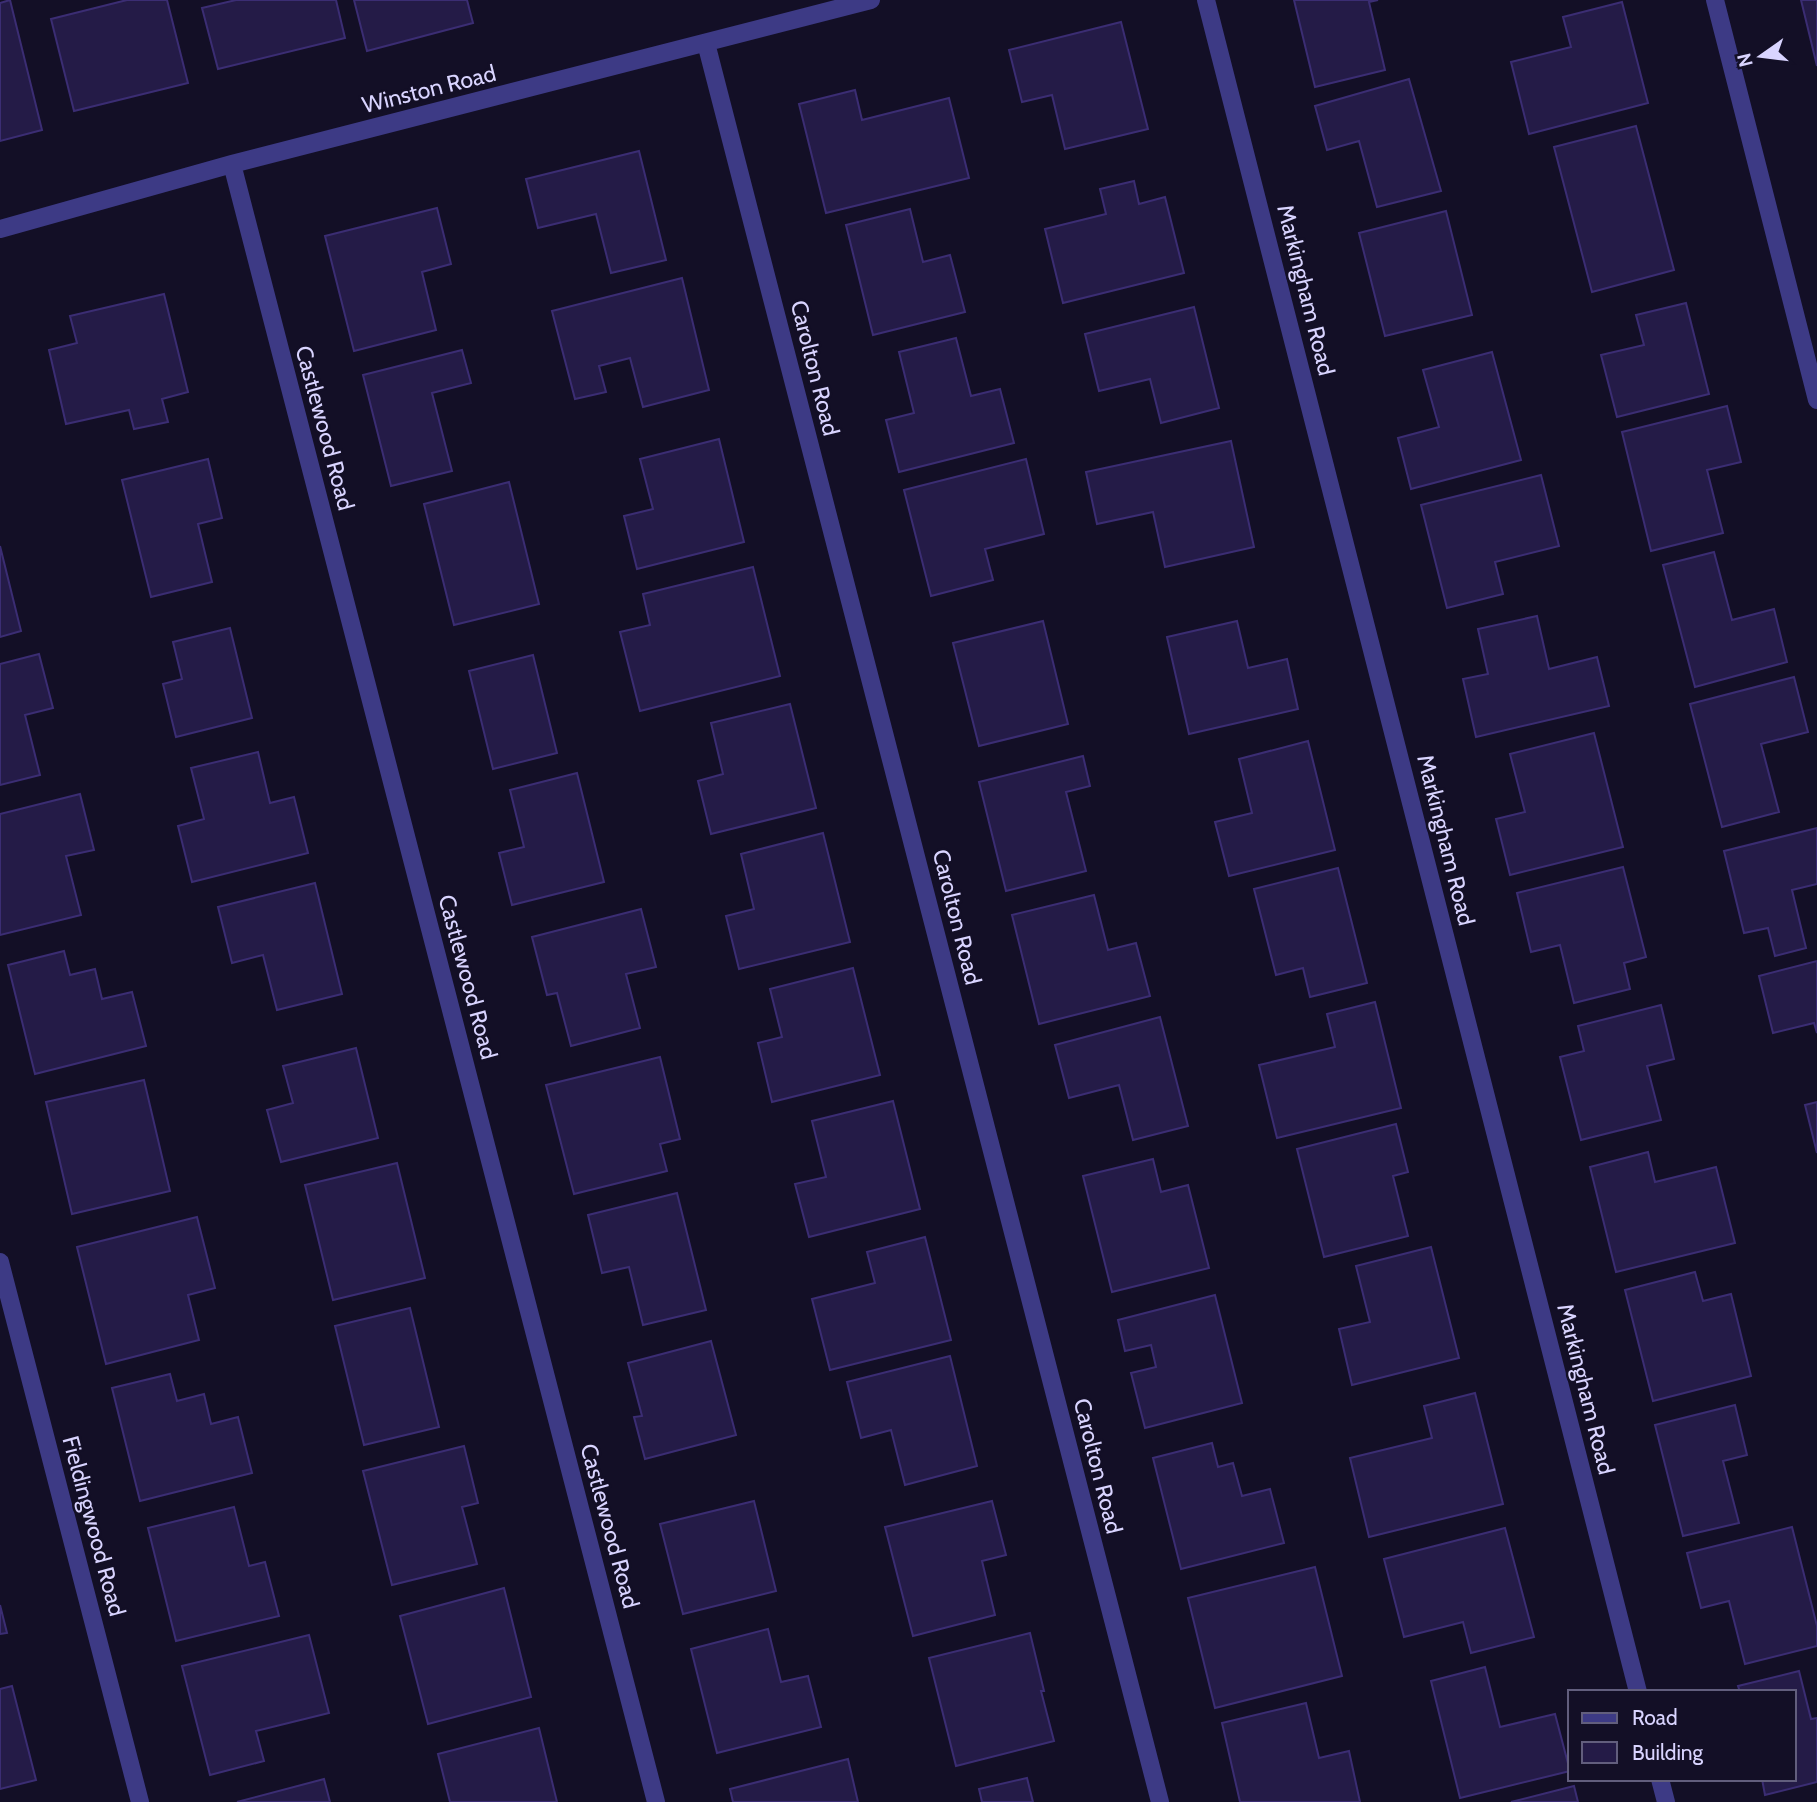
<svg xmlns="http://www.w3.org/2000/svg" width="1817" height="1802" viewBox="0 0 1817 1802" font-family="Cabin,sans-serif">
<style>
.building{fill:#241b47;stroke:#3b2d73;stroke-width:2}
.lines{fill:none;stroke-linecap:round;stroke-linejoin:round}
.minor{stroke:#3d3a85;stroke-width:18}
.labels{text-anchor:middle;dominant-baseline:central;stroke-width:5;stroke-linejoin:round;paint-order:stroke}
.street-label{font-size:23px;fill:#d9d4ff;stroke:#130f26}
</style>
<rect width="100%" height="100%" fill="#130f26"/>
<!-- building -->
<path class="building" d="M10 0 42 130 0 141V3Z
M127 0H167L188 83 74 111 51 19Z
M236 0H336L345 38 218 69 202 8Z
M354 0H467L473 23 367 51Z
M1294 0H1378L1369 2 1385 70 1315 87Z
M1801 0H1817V66Z
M1622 2 1648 103 1529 134 1511 62 1571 47 1563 17Z
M1121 22 1148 129 1065 149 1052 95 1022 102 1009 50Z
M1409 79 1441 191 1377 207 1359 141 1327 150 1315 106Z
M855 90 862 120 949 98 969 178 826 213 799 104Z
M1636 126 1674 270 1592 292 1554 147Z
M639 151 666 260 611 273 596 214 538 228 526 179Z
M1134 181 1139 204 1165 197 1184 273 1063 303 1045 229 1106 214 1100 189Z
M437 208 451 264 422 272 436 330 354 351 325 236Z
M910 209 923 262 950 255 965 312 873 335 846 225Z
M1446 211 1472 315 1385 336 1359 233Z
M682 278 709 390 643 407 630 358 599 366 606 392 575 399 552 311Z
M164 294 188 392 162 399 168 422 134 429 129 410 66 424 49 350 77 343 70 316Z
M1686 303 1709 394 1617 417 1601 355 1644 345 1636 315Z
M1194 307 1219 408 1161 423 1150 379 1099 391 1085 334Z
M956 338 971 396 1000 389 1014 443 899 472 886 420 914 413 899 352Z
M462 350 471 383 432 393 452 471 391 486 363 375Z
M1492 352 1521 460 1411 489 1398 438 1439 427 1423 370Z
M1727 406 1741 462 1707 470 1723 533 1651 551 1622 432Z
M719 439 744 542 637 569 624 516 653 509 640 459Z
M1231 441 1254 547 1165 567 1153 512 1097 524 1086 472Z
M208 459 222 518 198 524 212 582 151 597 122 480Z
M1026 459 1044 534 985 549 993 580 931 596 904 490Z
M1541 475 1559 546 1495 562 1503 594 1447 608 1421 505Z
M509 482 539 604 454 625 424 504Z
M0 546 21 631 0 637Z
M1714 552 1732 620 1774 609 1787 662 1695 687 1663 565Z
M753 567 780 676 640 711 620 632 650 625 643 594Z
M1537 616 1549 669 1597 657 1609 706 1476 737 1463 679 1488 674 1478 629Z
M1043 621 1068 724 979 746 953 643Z
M1237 621 1248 668 1287 659 1298 709 1189 734 1167 637Z
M230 628 252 718 176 737 163 684 182 679 173 642Z
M39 654 53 708 25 715 40 775 0 785V664Z
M533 655 557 753 493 769 469 671Z
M1794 677 1808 732 1761 744 1779 812 1722 827 1690 704Z
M790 704 816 808 711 834 698 781 723 774 711 723Z
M1594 733 1623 847 1510 875 1496 819 1525 812 1510 754Z
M1308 741 1335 850 1229 876 1215 822 1252 813 1239 759Z
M258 752 270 803 294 797 308 853 192 882 178 826 204 819 191 768Z
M1083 756 1090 786 1066 792 1086 871 1006 891 979 782Z
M577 773 604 882 512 905 499 853 524 847 510 790Z
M80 794 94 850 66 856 81 915 0 935V814Z
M1817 828V884L1792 890 1806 948 1775 956 1768 928 1744 933 1724 851Z
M823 833 850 942 739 969 726 916 754 909 741 854Z
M1623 867 1646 957 1624 963 1630 989 1574 1003 1560 945 1531 952 1517 893Z
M1338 868 1367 983 1310 997 1303 968 1276 975 1254 889Z
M315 883 342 994 277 1010 263 955 232 963 218 907Z
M1094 895 1108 950 1136 943 1150 996 1039 1024 1012 915Z
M641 909 656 967 626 974 640 1028 571 1046 557 993 547 995 532 937Z
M64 951 70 975 95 969 102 999 132 992 146 1046 35 1074 8 965Z
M1817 961V1033L1814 1023 1773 1033 1759 976Z
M853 968 880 1075 772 1102 758 1043 782 1037 770 989Z
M1375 1002 1401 1108 1277 1138 1259 1065 1335 1047 1327 1014Z
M1661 1005 1674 1059 1647 1066 1661 1120 1581 1140 1560 1057 1584 1051 1578 1026Z
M1160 1017 1188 1126 1133 1140 1119 1085 1069 1098 1055 1045Z
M356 1048 378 1138 281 1162 267 1110 293 1103 283 1066Z
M660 1057 680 1139 660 1144 667 1171 574 1194 546 1085Z
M144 1080 170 1191 72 1214 46 1102Z
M893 1101 920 1209 809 1237 795 1184 826 1177 812 1121Z
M1817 1102V1153L1805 1105Z
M1396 1124 1408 1172 1393 1176 1408 1236 1324 1257 1297 1149Z
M1648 1152 1655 1182 1716 1167 1735 1243 1616 1272 1590 1167Z
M1153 1159 1161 1192 1188 1185 1209 1268 1112 1292 1083 1176Z
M397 1163 425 1278 333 1300 305 1185Z
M677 1193 706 1310 643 1325 629 1267 602 1273 588 1215Z
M197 1217 215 1288 188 1295 199 1340 106 1364 77 1247Z
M925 1237 951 1340 830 1370 812 1299 875 1283 867 1252Z
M1431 1247 1459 1358 1352 1385 1339 1329 1370 1322 1356 1266Z
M1695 1272 1703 1301 1731 1294 1751 1376 1653 1401 1625 1290Z
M1215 1295 1242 1403 1145 1428 1131 1373 1156 1367 1151 1345 1125 1351 1118 1320Z
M410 1308 439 1427 364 1445 335 1326Z
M711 1341 736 1435 645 1459 634 1417 642 1416 628 1363Z
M950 1356 977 1466 905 1485 891 1430 861 1438 847 1382Z
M170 1374 177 1401 204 1394 211 1424 238 1417 252 1473 140 1501 112 1388Z
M1475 1393 1503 1504 1369 1537 1350 1458 1432 1438 1424 1406Z
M1735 1405 1747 1455 1723 1461 1739 1523 1683 1536 1655 1425Z
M1212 1443 1218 1467 1233 1463 1242 1496 1270 1489 1284 1543 1181 1569 1153 1458Z
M464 1446 478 1503 462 1507 477 1564 392 1585 363 1471Z
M754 1501 776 1591 683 1614 660 1524Z
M992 1501 1006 1555 982 1561 995 1615 913 1636 885 1527Z
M234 1507 249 1566 265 1562 279 1616 176 1641 148 1528Z
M1792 1527 1817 1626V1646L1745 1664 1729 1601 1701 1608 1687 1553Z
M1505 1528 1534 1637 1471 1653 1463 1622 1404 1637 1384 1559Z
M1315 1567 1342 1676 1215 1708 1188 1598Z
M504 1588 531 1697 428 1724 400 1616Z
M0 1605 7 1633 0 1634Z
M768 1629 781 1682 808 1676 821 1727 717 1753 691 1649Z
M1030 1633 1044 1691H1041L1054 1741 956 1766 929 1658Z
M309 1635 329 1713 256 1731 264 1761 210 1775 182 1666Z
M1485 1667 1500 1727 1555 1714 1570 1771 1460 1798 1431 1681Z
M1799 1671 1811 1719 1817 1718V1782L1765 1795 1762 1779H1794V1692H1740L1738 1686Z
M12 1686 36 1780 0 1789V1689Z
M1306 1703 1319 1758 1349 1751 1360 1802H1240L1222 1723Z
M539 1728 557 1802H450L438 1754Z
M848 1759 858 1802H733L730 1789Z
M1027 1778 1033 1802H982L979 1789Z
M324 1779 330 1802H237Z
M1574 1786 1578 1802H1511Z"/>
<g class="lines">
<!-- minor -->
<path class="minor" d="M1206 0 1638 1692
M1715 0 1817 400
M706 43 1160 1802
M232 164 656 1802
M0 229 232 164 871 0
M0 1262 140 1802
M1660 1779 1666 1802"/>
</g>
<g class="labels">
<!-- street labels -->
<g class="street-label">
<text transform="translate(429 89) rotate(-14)">Winston Road</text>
<text transform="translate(1306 290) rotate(76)">Markingham Road</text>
<text transform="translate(815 368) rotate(76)">Carolton Road</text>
<text transform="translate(325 428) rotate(75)">Castlewood Road</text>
<text transform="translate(1446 840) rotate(76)">Markingham Road</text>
<text transform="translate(957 917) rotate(76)">Carolton Road</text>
<text transform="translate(468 977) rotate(75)">Castlewood Road</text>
<text transform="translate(1586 1389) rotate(76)">Markingham Road</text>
<text transform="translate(1098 1466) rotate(76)">Carolton Road</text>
<text transform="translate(94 1526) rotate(75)">Fieldingwood Road</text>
<text transform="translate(610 1526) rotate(75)">Castlewood Road</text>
</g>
</g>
<!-- legend -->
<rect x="1568" y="1690" width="228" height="91" fill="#130f26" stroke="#625e7d" stroke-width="2"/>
<rect x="1582" y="1713" width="35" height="10" fill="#3d3a85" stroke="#625e7d" stroke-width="2"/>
<text x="1632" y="1725" font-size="21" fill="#d9d4ff">Road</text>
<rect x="1582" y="1742" width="35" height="21" fill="#241b47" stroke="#625e7d" stroke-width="2"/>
<text x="1632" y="1760" font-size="21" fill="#d9d4ff">Building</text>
<!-- north arrow -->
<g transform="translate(1761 56) rotate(256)" stroke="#130f26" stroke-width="5" paint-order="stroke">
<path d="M0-5L12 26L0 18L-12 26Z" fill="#d9d4ff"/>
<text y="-10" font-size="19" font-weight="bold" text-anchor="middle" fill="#d9d4ff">N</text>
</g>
</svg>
